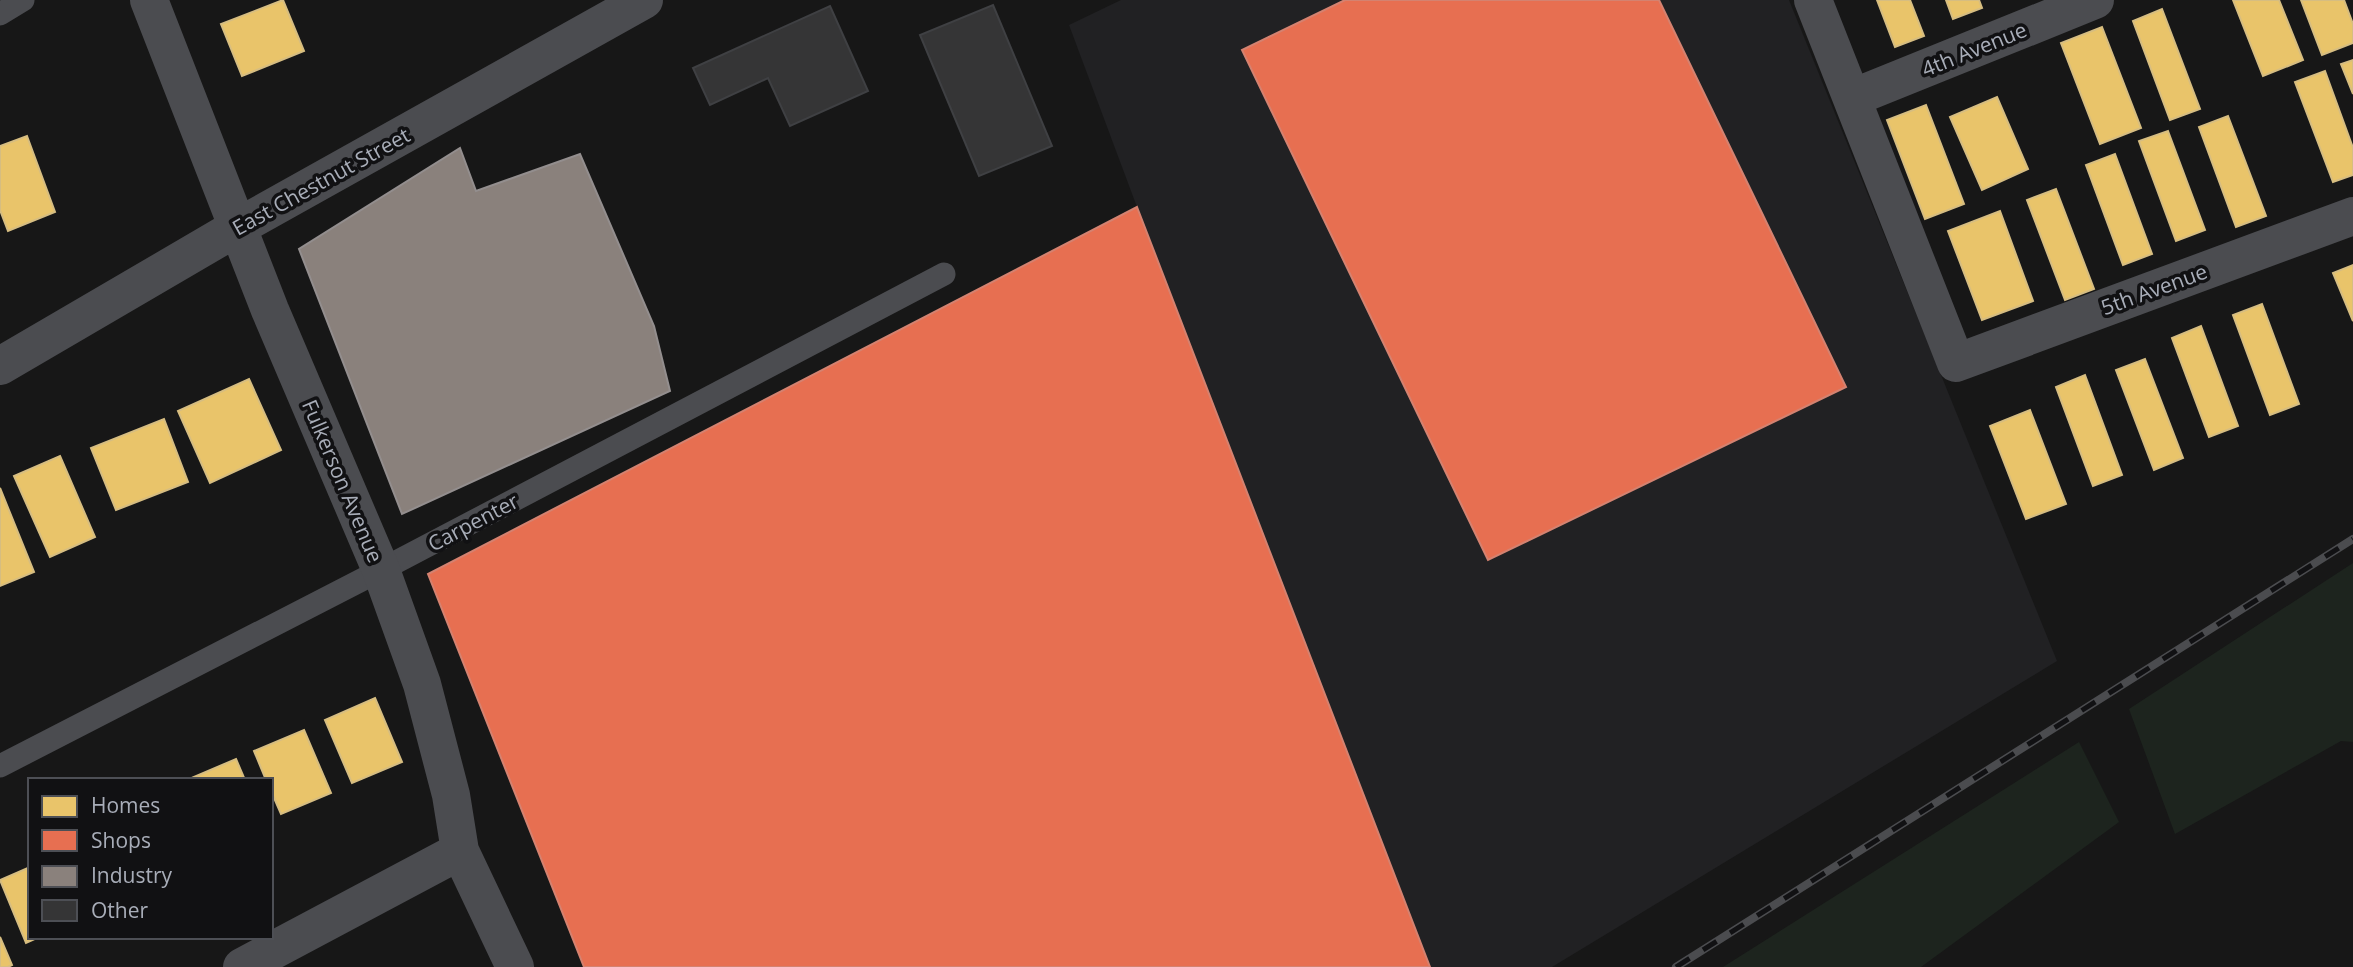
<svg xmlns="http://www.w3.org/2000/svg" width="2353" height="967" viewBox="0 0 2353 967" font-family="'Open Sans',sans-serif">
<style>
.built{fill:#212123}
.green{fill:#1d241e}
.homes{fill:#e9c46a;stroke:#d6bd81;stroke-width:2}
.shops{fill:#e76f51;stroke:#d48270;stroke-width:2}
.industry{fill:#8a817c;stroke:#938e8e;stroke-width:2}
.building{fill:#353536;stroke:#3f4043;stroke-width:2}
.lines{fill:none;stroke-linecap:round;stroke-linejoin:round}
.lane{stroke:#4b4c50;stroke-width:23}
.street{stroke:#4b4c50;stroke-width:38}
.rail-casing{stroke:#4b4c4f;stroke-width:8}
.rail{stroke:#111113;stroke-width:5;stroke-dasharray:16;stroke-linecap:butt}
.labels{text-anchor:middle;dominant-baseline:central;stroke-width:7;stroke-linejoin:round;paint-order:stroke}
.street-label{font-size:21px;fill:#a8adb8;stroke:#111113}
</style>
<rect width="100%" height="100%" fill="#171717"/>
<!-- built -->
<path class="built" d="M1121 0H1789L2057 661 1552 967H1430L1137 207 1069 25Z"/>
<!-- green -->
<path class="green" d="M2353 563V742L2341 741 2175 834 2129 709Z
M2079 742 2119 822 1921 967H1723Z"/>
<!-- homes -->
<path class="homes" d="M283 0 304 51 242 76 221 24Z
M1877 0H1910L1924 36 1895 47Z
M1946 0H1979L1982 8 1953 19Z
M2233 0H2279L2303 60 2263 76Z
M2301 0H2344L2353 24V43L2322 55Z
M2162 9 2200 109 2170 120 2133 21Z
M2102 27 2141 128 2100 144 2061 43Z
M2353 60V94L2341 64Z
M2325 71 2353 148V175L2333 182 2295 82Z
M1997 97 2028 169 1982 190 1950 117Z
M1926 105 1964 204 1925 219 1887 120Z
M2228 116 2266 216 2236 227 2199 127Z
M2168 131 2205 230 2176 241 2139 141Z
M27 136 55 212 8 231 0 210V146Z
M2115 154 2152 254 2123 265 2086 165Z
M2056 189 2094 289 2065 300 2027 200Z
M2000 211 2033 301 1982 320 1948 231Z
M2353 265V321L2333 273Z
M2262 304 2299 404 2270 415 2233 315Z
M2201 326 2238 426 2209 437 2172 338Z
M2145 359 2183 458 2154 470 2116 370Z
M2085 375 2122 475 2093 486 2056 387Z
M249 379 281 450 210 483 178 411Z
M2030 410 2066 504 2026 519 1990 426Z
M164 419 188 482 116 510 91 448Z
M60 456 95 537 50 557 14 476Z
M0 488 34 572 0 586Z
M375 698 402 762 352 783 325 720Z
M304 730 331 793 281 814 271 791V780H266L254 751Z
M236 759 245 780H187Z
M30 867V937H39L26 943 0 880Z
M0 937 12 965 8 967H0Z"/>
<!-- shops -->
<path class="shops" d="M1345 0H1659L1846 387 1488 560 1242 50Z
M1137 207 1430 967H584L428 574Z"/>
<!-- industry -->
<path class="industry" d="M460 148 476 191 580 154 654 326 670 391 402 514 299 249Z"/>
<!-- building -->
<path class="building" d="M993 5 1052 146 979 176 920 35Z
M830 6 868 91 790 126 768 78 710 105 693 68Z"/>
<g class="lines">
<!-- lane -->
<path class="lane" d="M0 14 23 0
M0 766 381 570 944 274"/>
<!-- street -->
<path class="street" d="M149 0 270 310 381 570 422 684 451 795 460 851 515 967
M1813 0 1956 363 2353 216
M1852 98 2095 0
M0 366 238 227 644 0
M242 967 460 851"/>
<defs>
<path id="rail" d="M1676 967 2353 539"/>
</defs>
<!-- rail casing -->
<use href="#rail" class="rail-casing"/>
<!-- rail -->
<use href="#rail" class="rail"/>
</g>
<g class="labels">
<!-- street labels -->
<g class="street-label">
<text transform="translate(1974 49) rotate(-22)">4th Avenue</text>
<text transform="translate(321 181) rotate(-29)">East Chestnut Street</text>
<text transform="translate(2154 289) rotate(-20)">5th Avenue</text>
<text transform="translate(343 481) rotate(67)">Fulkerson Avenue</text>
<text transform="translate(473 522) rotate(-28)">Carpenter</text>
</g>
</g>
<!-- legend -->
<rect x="28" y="778" width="245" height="161" fill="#111113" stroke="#4d4f55" stroke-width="2"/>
<rect x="42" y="796" width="35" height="21" fill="#e9c46a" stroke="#4d4f55" stroke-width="2"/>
<text x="91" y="813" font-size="21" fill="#a8adb8">Homes</text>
<rect x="42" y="830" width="35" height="21" fill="#e76f51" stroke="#4d4f55" stroke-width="2"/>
<text x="91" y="848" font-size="21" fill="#a8adb8">Shops</text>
<rect x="42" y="866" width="35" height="21" fill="#8a817c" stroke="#4d4f55" stroke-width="2"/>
<text x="91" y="883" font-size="21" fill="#a8adb8">Industry</text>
<rect x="42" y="900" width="35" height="21" fill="#353536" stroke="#4d4f55" stroke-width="2"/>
<text x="91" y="918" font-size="21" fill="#a8adb8">Other</text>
</svg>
